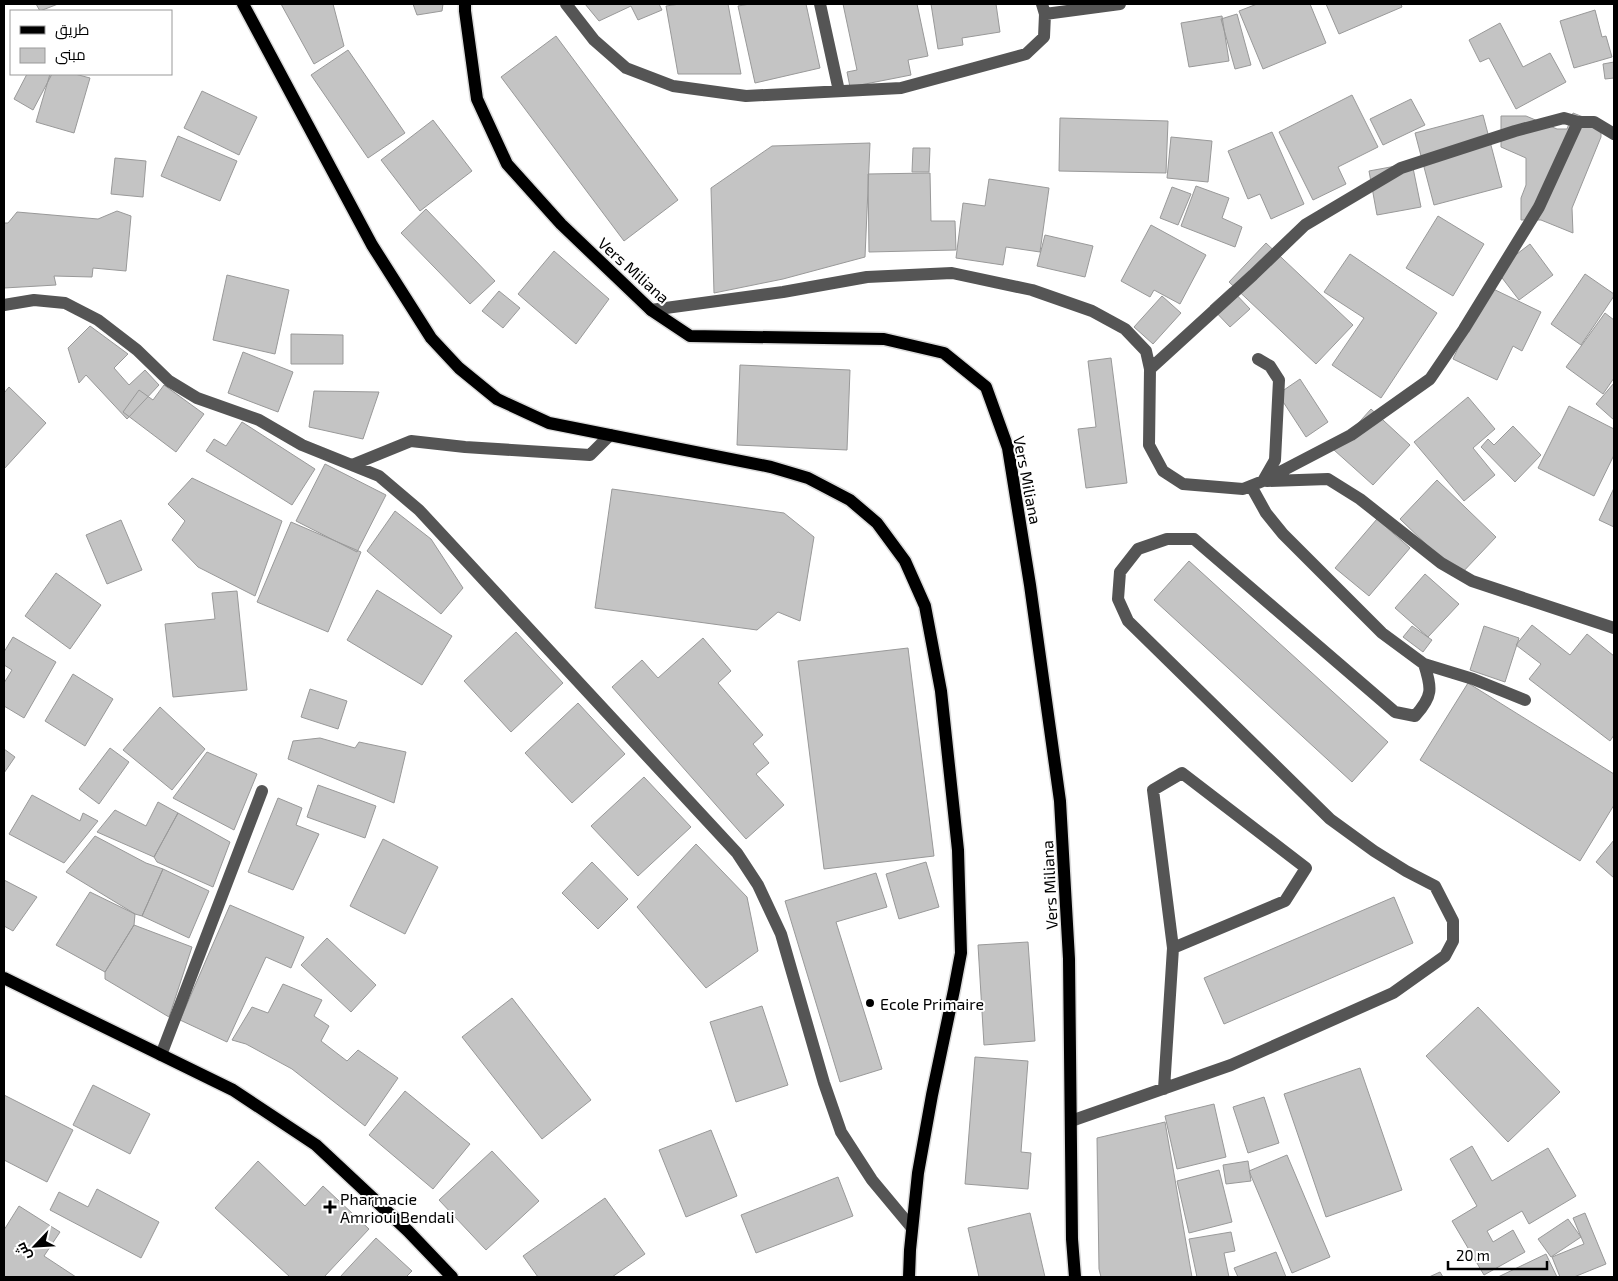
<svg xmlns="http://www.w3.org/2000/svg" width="1618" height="1281" viewBox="0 0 1618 1281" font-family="'Exo 2',Cairo,sans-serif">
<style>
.building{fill:#c4c4c4;stroke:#999}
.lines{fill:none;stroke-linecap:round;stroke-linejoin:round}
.major-casing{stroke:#dbdbdb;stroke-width:15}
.minor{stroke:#555;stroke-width:12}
.major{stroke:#000;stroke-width:12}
.poi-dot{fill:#000;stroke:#fff;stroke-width:2}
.labels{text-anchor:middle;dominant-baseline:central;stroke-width:4;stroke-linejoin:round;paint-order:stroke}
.street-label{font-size:16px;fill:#000;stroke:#fff}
.poi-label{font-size:16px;fill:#000;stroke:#fff;text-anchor:start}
</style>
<rect width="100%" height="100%" fill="#fff"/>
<!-- building -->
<path class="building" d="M36 4H58L40 11Z
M281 4H333L344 46 314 64Z
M413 4H443L442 11 417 15Z
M585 4H659L662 10 638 20 631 6 599 21Z
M680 4H728L741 74H678L666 6Z
M750 4H806L820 68 755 83 738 6Z
M843 4H917L928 56 908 60 911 75 850 87 847 72 857 70Z
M931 4H996L1000 32 962 38 963 45 938 49Z
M1257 4H1310L1326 43 1263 69 1239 11Z
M1326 4H1401L1402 7 1339 34Z
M1595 10 1602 37 1606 36 1612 57 1574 68 1560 21Z
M1237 14 1251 65 1235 69 1221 19Z
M1222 16 1229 61 1189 67 1181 23Z
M1500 23 1523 67 1550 53 1566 82 1516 109 1489 58 1480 62 1469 40Z
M556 36 678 200 624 241 501 77Z
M348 50 405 133 368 158 311 75Z
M1614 62V78L1605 79 1603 64Z
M27 74H52L33 110 14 99Z
M50 74H75L90 78 74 133 36 122Z
M202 91 257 117 239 155 184 128Z
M1352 95 1378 147 1338 167 1346 184 1313 200 1279 132Z
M1411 99 1425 125 1383 145 1370 119Z
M1573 113 1601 124V137L1572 208 1573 233 1541 220H1521V198L1526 185V158L1501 147V116H1526L1557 129H1567Z
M1483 115 1502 187 1434 205 1415 133Z
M1060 118 1168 121 1166 173 1059 171Z
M433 120 472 171 420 211 381 160Z
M1272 132 1304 204 1271 219 1260 194 1248 199 1228 151Z
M178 136 237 161 220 201 161 176Z
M1171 137 1212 141 1208 182 1167 178Z
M870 143 865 257 783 279 714 293 711 188 772 146Z
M913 148H930L929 172H912Z
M115 158 146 161 143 197 111 194Z
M1412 163 1421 207 1377 215 1369 171Z
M930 173 931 221H955L956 250 869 252 868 174Z
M989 179 1049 188 1040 252 1006 247 1003 265 956 258 963 203 985 206Z
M1196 186 1229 198 1222 218 1242 227 1235 247 1181 226Z
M1172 187 1191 194 1178 225 1160 218Z
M426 209 495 281 470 304 401 233Z
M117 211 131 216 126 271 93 268 92 277 54 276 56 285 4 288V223H8L17 212 98 219Z
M1438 216 1484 244 1453 296 1406 268Z
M1151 225 1206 255 1180 304 1154 290 1150 297 1121 281Z
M1045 235 1093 246 1085 277 1037 266Z
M1266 243 1353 325 1316 364 1229 282Z
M1530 244 1553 275 1519 300 1496 270Z
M554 251 609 299 576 344 518 294Z
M1350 254 1437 313 1381 398 1332 365 1364 318 1324 292Z
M1585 274 1614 294V296L1581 345 1551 324Z
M227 275 289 290 275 354 213 340Z
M1487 286 1541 312 1522 351 1513 346 1497 380 1453 359Z
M1230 288 1250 309 1230 327 1210 306Z
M499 291 520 308 503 328 482 311Z
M1162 296 1181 313 1153 344 1134 327Z
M1605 313 1614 320V378L1603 394 1566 367Z
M90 326 128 354 114 368 129 385 145 370 159 385 127 419 86 375 79 383 68 348Z
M291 334 343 335V364H291Z
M243 352 293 372 278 412 228 393Z
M1111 358 1127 483 1086 488 1078 429 1096 427 1088 361Z
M740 365 850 370 847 450 737 445Z
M1300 379 1328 422 1306 437 1278 394Z
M1614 383V420L1596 404Z
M164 385 204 414 176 452 123 412 139 390 153 400Z
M9 387 46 423 4 469V393Z
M314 391 379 392 363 439 309 427Z
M1468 397 1495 429 1473 448 1495 475 1464 501 1414 442Z
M1569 406 1614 429V455L1594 496 1538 468Z
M1371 409 1410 445 1373 485 1334 450Z
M242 422 315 469 292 505 206 451 214 439 226 446Z
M1513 426 1541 455 1515 482 1481 447 1488 439 1494 445Z
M325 464 386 495 357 552 296 521Z
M192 478 282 521 255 596 198 567 172 540 185 521 168 504Z
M1437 480 1496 537 1459 576 1400 519Z
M1614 488V527L1599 520Z
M612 489 784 513 814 537 800 621 778 612 757 630 595 608Z
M395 511 431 539 463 588 441 614 367 551Z
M1377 519 1410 548 1369 596 1335 568Z
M121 520 142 570 107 584 86 535Z
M291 522 361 552 328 632 257 602Z
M1189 561 1388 742 1352 782 1154 600Z
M56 573 101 605 70 649 25 616Z
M1425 574 1459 604 1428 637 1395 608Z
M377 590 452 636 422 685 347 640Z
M237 591 247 690 173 697 165 624 215 619 212 593Z
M1532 625 1570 655 1587 634 1614 656V735L1610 741 1529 679 1541 664 1516 645Z
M1412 626 1432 640 1423 652 1403 637Z
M1484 626 1519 638 1505 682 1470 670Z
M516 632 563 683 511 732 464 681Z
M13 637 56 662 24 718 4 706V683L12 670 4 665V652Z
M703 638 731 671 718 683 763 735 753 744 769 763 756 774 784 805 746 839 612 687 642 660 658 678Z
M908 648 934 856 824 869 798 661Z
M73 674 113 699 85 746 45 721Z
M1468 683 1614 774V805L1580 861 1420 760Z
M310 689 347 701 338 729 301 717Z
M578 703 625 754 572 803 525 753Z
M160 707 205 749 172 790 123 750Z
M320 738 355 748 359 742 406 752 394 803 288 759 293 741Z
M110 748 129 762 99 804 79 789Z
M4 749 15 757 4 773Z
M207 752 257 774 234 830 173 798Z
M644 777 691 827 638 876 591 826Z
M318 785 376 806 365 838 307 817Z
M32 795 80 821 83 813 98 821 64 863 9 834Z
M278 798 302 808 296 825 319 834 293 890 248 872Z
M158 802 178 813 154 857 97 832 115 810 146 826Z
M178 813 230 842 213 887 157 862 154 857Z
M95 836 146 863 163 869 142 916 135 914 66 872Z
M383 839 438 867 405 934 350 906Z
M1614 840V878L1596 862Z
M696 844 747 897 758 951 706 988 637 907Z
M592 862 628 899 598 929 562 893Z
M926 862 939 907 899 919 886 874Z
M163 869 209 891 189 938 142 916Z
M876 873 887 907 836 922 882 1069 840 1082 785 901Z
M4 880 37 897 13 931 4 926Z
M90 892 135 914 134 925 105 972 56 945Z
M1394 897 1413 943 1224 1024 1204 978Z
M230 905 304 937 291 968 266 957 227 1042 180 1020Z
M134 925 192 947 169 1017 105 979V972Z
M327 938 376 985 351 1012 301 965Z
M1028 942 1035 1041 984 1045 978 945Z
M283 984 322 1000 314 1016 329 1026 321 1041 347 1061 358 1050 398 1078 365 1126 292 1069 246 1044 232 1040 252 1007 268 1013Z
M512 998 591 1100 542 1139 462 1037Z
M762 1006 788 1085 736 1102 710 1022Z
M1478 1007 1560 1092 1508 1142 1426 1056Z
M975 1057 1028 1061 1021 1152 1031 1153 1028 1189 965 1184Z
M1360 1068 1402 1190 1326 1217 1284 1094Z
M93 1085 150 1114 130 1154 73 1125Z
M405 1091 470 1144 433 1189 369 1135Z
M4 1095 73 1130 47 1182 4 1160Z
M1264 1097 1279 1143 1248 1153 1233 1107Z
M1214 1104 1226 1157 1177 1169 1165 1116Z
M1165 1122 1192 1277H1101L1099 1269 1097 1138Z
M711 1130 737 1196 686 1217 659 1150Z
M1472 1146 1492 1181 1548 1148 1576 1196 1529 1224 1522 1211 1487 1231 1493 1242 1513 1230 1525 1252 1484 1275 1452 1221 1477 1206 1450 1159Z
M492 1151 539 1201 486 1250 439 1200Z
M1287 1155 1330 1257 1292 1273 1249 1171Z
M258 1161 305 1206 323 1186 369 1229 324 1277H290L215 1208Z
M1248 1161 1251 1181 1226 1184 1223 1165Z
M1219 1170 1232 1222 1189 1233 1177 1181Z
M838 1177 853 1216 756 1253 741 1215Z
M97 1189 159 1222 141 1258 50 1210 59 1192 88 1207Z
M605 1198 645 1254 612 1277H538L523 1256Z
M19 1206 60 1232 44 1256 76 1277H4V1230Z
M1030 1213 1045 1277H979L968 1228Z
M1585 1213 1606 1264 1574 1277H1560L1552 1257 1584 1244 1573 1218Z
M1568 1219 1581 1237 1551 1257 1538 1239Z
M1231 1232 1235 1251 1224 1253 1229 1277H1197L1189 1239Z
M376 1238 412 1271 406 1277H340Z
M1276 1252 1286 1277H1238L1234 1268Z
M1546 1254 1557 1277H1498Z
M1440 1272 1443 1277H1429Z"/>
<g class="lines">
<defs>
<path id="major" d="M243 4 372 245 431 338 459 368 497 399 549 423 771 467 808 478 850 500 877 523 905 561 925 606 941 691 958 850 961 953 954 990 932 1095 918 1173 910 1250 909 1277
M465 4V11L477 99 507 164 561 224 651 310 690 336 884 339 944 353 986 387 1008 448 1030 585 1060 801 1069 959 1072 1239 1075 1277
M4 978 233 1090 316 1145 408 1231 452 1277"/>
</defs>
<!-- major casing -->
<use href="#major" class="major-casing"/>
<!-- minor -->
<path class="minor" d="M566 4 594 40 626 68 673 86 746 96 901 88 1026 54 1044 37 1045 14 1042 4
M820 4 839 91
M1045 14 1120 4
M4 305 34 300 65 303 98 320 137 350 169 381 197 398 259 420 302 445 379 476 419 510 737 853 758 885 781 934 824 1083 841 1132 872 1180 912 1228
M651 310 783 292 867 277 952 273 1032 290 1092 311 1125 329 1146 351 1150 369 1149 445 1163 471 1183 484 1243 489 1263 481 1275 460 1279 380 1270 366 1258 359
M1150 369 1253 275 1305 225 1401 168 1515 131 1564 118 1578 122
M352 465 411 441 465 447 590 455 610 435
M1263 481 1351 435 1430 379 1464 329 1539 207 1578 122H1594L1614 134
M1267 481 1328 479 1360 499 1441 563 1472 581 1614 628
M1251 486 1266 513 1283 534 1382 633 1424 664 1473 679 1525 700
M161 1055 262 791
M1164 1089 1173 948 1153 790 1182 773 1306 868 1285 901 1173 948
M1071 1121 1231 1065 1393 993 1445 956 1453 941V921L1435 886 1406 871 1374 851 1330 819 1128 621 1118 599 1120 572 1138 549 1167 539H1194L1395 712 1415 716C1433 696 1432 689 1424 664"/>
<!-- major -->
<use href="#major" class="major"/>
</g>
<!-- markers -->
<g class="poi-dot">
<circle cx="870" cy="1003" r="5"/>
<path d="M327.5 1199.5h5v5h5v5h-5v5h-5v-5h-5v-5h5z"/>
</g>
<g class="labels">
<!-- street labels -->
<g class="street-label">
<text transform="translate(634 270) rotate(42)">Vers Miliana</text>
<text transform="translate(1028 480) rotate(79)">Vers Miliana</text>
<text transform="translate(1049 885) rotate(-93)">Vers Miliana</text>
</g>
<!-- poi labels -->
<g class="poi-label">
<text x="880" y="1003">Ecole Primaire</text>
<text x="340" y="1198">Pharmacie<tspan x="340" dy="18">Amrioui Bendali</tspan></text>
</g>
</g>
<!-- border -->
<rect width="1618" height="1281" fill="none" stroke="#000000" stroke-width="10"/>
<!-- legend -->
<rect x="10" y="10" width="162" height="65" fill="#ffffff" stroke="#999999"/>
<rect x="20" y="26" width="25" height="8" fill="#000000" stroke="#999999"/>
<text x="55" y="35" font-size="15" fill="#000000">طريق</text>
<rect x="20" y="48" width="25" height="15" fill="#c4c4c4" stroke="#999999"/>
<text x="55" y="60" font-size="15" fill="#000000">مبنى</text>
<!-- north arrow -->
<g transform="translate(35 1246) rotate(245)" stroke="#ffffff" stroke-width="4" paint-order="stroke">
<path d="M0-4L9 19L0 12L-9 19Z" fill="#000000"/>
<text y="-8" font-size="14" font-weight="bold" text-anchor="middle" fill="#000000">ش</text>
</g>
<!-- scale -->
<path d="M1448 1261v8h99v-8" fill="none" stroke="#000000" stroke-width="2.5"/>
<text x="1456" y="1261" font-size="15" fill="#000000" stroke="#ffffff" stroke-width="4" paint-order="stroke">20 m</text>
</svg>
